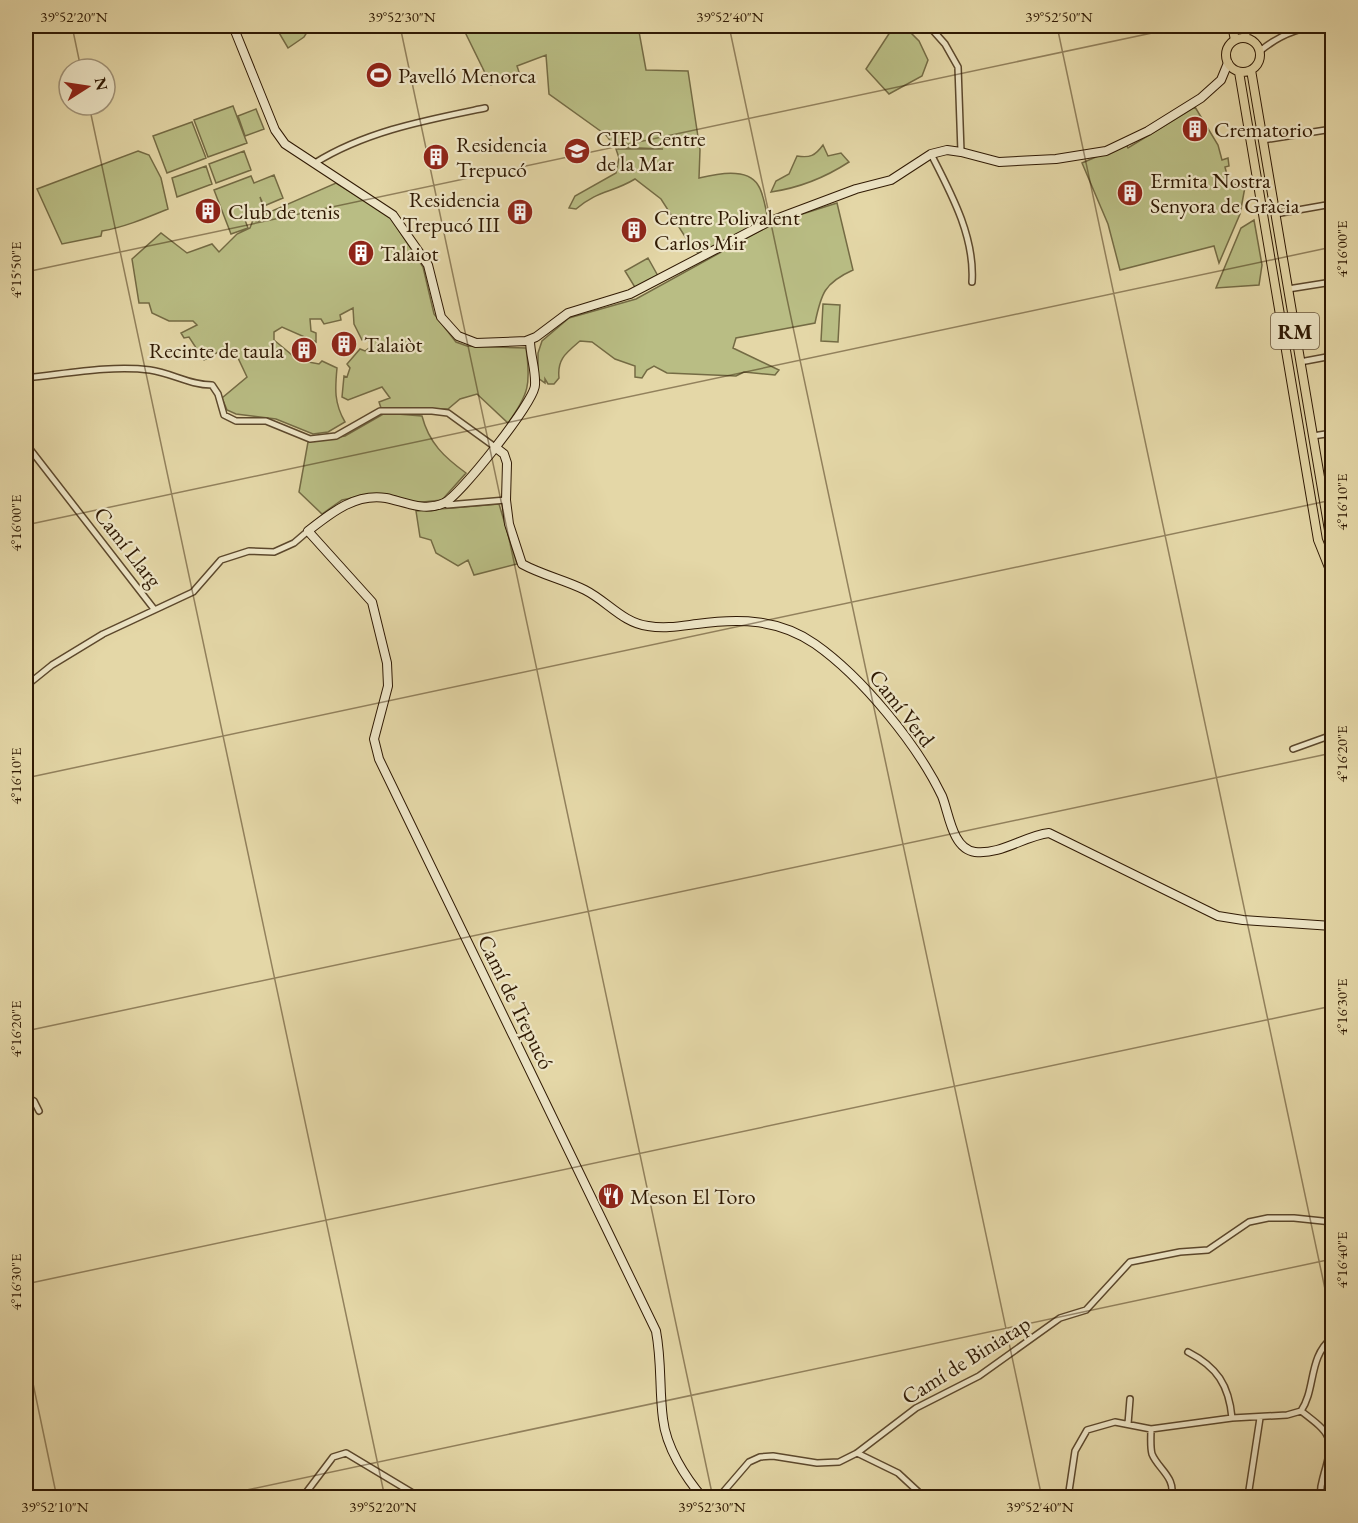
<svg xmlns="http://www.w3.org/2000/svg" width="1358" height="1523" viewBox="0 0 1358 1523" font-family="'EB Garamond',serif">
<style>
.green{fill:#b9bd84;stroke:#746b44;stroke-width:1.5}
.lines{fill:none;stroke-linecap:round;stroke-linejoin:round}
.street-casing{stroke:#5c482c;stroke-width:8}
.secondary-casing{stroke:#2f1903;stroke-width:10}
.primary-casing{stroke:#2f1903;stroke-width:10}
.street{stroke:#ede5c6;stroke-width:5}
.secondary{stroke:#ede5c6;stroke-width:8}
.primary{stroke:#e4d7a7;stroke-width:8}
.ticks{fill:none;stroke:#2f1903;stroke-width:1.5;stroke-opacity:0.45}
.labels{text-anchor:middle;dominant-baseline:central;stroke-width:4.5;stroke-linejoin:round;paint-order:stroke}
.shield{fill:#ede5c6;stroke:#68563e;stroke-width:1.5}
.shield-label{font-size:21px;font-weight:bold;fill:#2f1903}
.poi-label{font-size:22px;fill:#2f1903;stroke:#ede5c6;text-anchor:start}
.street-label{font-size:22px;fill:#2f1903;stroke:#ede5c6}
.neatline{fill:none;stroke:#2f1903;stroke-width:2}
.ticks-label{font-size:15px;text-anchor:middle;fill:#2f1903}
</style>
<rect width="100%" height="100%" fill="#e4d7a7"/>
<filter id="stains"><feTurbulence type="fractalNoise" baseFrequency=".00333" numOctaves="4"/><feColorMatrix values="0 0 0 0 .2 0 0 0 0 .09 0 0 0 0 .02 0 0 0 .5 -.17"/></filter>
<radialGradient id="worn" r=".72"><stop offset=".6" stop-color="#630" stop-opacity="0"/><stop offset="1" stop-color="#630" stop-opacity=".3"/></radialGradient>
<!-- green -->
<path class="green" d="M275 26H311L304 37 288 48Z
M462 26H638L646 70 688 71 700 150 699 178C716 174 747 167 758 185 764 194 765 208 768 218L701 255 693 249 661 199 635 179C612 193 598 190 576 209L569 208 575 196 616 173 619 158 616 149H663L615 147 606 135 549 94 546 55 517 66 519 72 491 85Z
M894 26H904L919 41 928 60 922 76 889 94 866 69Z
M233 106 247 143 208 157 194 120Z
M1195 107 1218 145 1222 160 1228 158 1229 166 1225 167 1229 183 1245 187 1240 214 1219 263 1214 246 1120 270 1108 224 1082 163 1126 144 1128 148Z
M256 109 264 129 245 136 238 116Z
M192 122 206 158 167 173 153 136Z
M823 145 828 156 841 153 849 162C826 177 798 188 771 192L776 181 789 174 797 156C810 158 815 156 823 145Z
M138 151 149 155 161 178 168 209C146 218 125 227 102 231L101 236 62 244 37 189Z
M244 151 251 170 216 183 209 164Z
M206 166 212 184 177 197 172 178Z
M274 175 283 198 264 206 260 197 265 212 245 220 248 228 231 234 214 190 251 176 254 183Z
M336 183 389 215 423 267 434 314 456 342 467 346 526 348C531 384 529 394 508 423L477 394 460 399 448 409 381 408 379 402 390 398 382 387 348 400 342 397 344 376 347 377 350 368 347 364 360 349 365 351 373 345 368 340H362L354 324 353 308 340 315 341 320 324 324 321 319H310L311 331 316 333V342L282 327 274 332V340L298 360 319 364 322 361 337 368C335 389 334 403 345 422L328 432 313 434 276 419 236 414 227 410 222 398 247 377 238 358 227 347 204 360 189 337 184 338 181 333 197 325 193 321H169L152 313 149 303H139L132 259 161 233 187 253 212 244 219 252 237 234 250 228 253 220 259 221 265 214Z
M837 203 853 270C824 283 821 294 815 323L736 338 733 348 779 370 775 375 744 372 736 376 667 373 654 366 647 370 642 378 635 377V366L615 359 592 342 580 341C566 353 557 359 559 378L554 384H548L545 379V383L538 378V353L542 341 569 318 636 299 774 223Z
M1254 220 1262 265 1259 285 1216 288 1241 228Z
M648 258 658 276 636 289 625 271Z
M823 304 840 305 838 342 821 341Z
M385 413 422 416C429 443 444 457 466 473L442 500 413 503 395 496 372 494 342 500 322 514 299 492 308 442 345 436Z
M499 504 517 564 474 575 468 560 458 566 436 553 431 540 420 537 416 511Z"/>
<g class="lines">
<defs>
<path id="street" d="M929 26 945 44 958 67 961 152
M1330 33 1332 50
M1260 51C1277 37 1311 18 1332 34
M1263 140 1332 129
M931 154C951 193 975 237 972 282
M315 163C366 131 427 120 485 108
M1275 214 1332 204
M1288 289 1332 282
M1300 362 1332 356
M26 378C66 374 109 365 150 370 172 373 189 385 212 385L218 394 224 415 236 421H266L310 439 336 436 380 411H432L448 413 495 447
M1313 436 1332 433
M26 444 154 609
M445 503 447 505 506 500
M26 686 52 665 103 634 193 592 221 560 249 551 274 552 294 543 308 531
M1293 749 1332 735
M26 1097 34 1101 39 1111
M1188 1352C1217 1367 1229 1385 1232 1418
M1301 1411C1331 1434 1335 1437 1324 1474 1322 1482 1319 1489 1321 1498
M1128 1424 1130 1399
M1151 1429C1151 1436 1150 1447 1152 1454 1158 1469 1177 1478 1171 1498
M857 1453 898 1473 925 1498
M302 1498 333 1457 346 1453 421 1498
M718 1498 749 1462 760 1457 773 1456 817 1463 839 1462 857 1453 916 1408 979 1376 1060 1318 1086 1310 1130 1262 1180 1252 1208 1250 1249 1222 1268 1218H1294L1332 1222
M1068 1498 1075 1451 1087 1430 1115 1422 1151 1429 1232 1418 1287 1415 1301 1411C1316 1389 1308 1357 1332 1338
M1243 1498 1249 1490 1260 1418"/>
<path id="secondary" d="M233 26 275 130 285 144 393 215 428 265 441 317 458 336 476 343 526 341 536 337 568 313 630 294 768 222 856 189 891 180 931 154 947 150 961 152 999 162 1056 159 1106 151 1148 131 1201 98 1221 80 1228 63
M530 340C530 355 536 370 535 385 535 401 459 497 444 503 424 512 405 502 386 498 355 493 331 513 308 531L372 602 387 663 388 686 374 739 379 759 656 1331C662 1363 659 1389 663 1419 666 1447 685 1477 703 1498
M495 447 504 454 507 463 506 500 509 524 522 564C542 575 565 580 585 590 607 601 623 623 648 626 665 629 681 626 697 624 740 618 779 619 815 644 862 677 917 744 942 796 949 813 952 849 975 852 1001 855 1024 836 1049 833L1218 916 1243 920 1332 926"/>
<path id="primary" d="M1232 26 1235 40
M1244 26 1246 38
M1226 55a17 17 0 1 1 34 0a17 17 0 1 1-34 0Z
M1251 70 1332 548
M1239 72 1318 540 1332 575"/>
</defs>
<!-- street casing -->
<use href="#street" class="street-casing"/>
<!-- secondary casing -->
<use href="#secondary" class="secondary-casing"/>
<!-- primary casing -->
<use href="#primary" class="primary-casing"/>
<!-- street -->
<use href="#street" class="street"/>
<!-- secondary -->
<use href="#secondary" class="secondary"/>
<!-- primary -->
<use href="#primary" class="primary"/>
</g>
<!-- ticks -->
<path class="ticks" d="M72 26 81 69M400 26 713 1498M729 26 1042 1498M1057 26 1332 1322M89 105 385 1498M26 272 1185 26M26 525 1332 247M26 778 1332 500M26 1031 1332 753M26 1284 1332 1006M26 1350 57 1498M209 1498 1332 1259"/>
<!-- icons -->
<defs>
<symbol id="stadium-disc" viewBox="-11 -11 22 22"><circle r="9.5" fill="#8f2418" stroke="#ede5c6"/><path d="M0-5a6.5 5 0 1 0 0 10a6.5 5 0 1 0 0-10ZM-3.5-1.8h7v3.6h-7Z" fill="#fff"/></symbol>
<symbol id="building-disc" viewBox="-11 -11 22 22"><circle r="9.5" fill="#8f2418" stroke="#ede5c6"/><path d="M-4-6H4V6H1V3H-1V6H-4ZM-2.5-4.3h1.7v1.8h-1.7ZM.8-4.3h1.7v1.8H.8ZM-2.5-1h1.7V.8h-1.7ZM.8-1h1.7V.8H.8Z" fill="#fff"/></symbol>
<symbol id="university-disc" viewBox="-11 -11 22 22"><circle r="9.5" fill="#8f2418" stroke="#ede5c6"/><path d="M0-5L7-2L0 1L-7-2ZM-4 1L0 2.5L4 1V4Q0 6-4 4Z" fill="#fff"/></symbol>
<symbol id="restaurant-disc" viewBox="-11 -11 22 22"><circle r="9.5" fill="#8f2418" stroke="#ede5c6"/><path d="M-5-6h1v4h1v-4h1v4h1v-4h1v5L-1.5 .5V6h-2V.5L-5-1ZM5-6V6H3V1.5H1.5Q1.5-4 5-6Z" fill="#fff"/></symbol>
</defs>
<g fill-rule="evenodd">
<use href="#stadium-disc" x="364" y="60" width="30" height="30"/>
<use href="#building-disc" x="1180" y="114" width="30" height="30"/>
<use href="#university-disc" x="562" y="136" width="30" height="30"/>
<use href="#building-disc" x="421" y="142" width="30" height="30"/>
<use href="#building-disc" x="1115" y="178" width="30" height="30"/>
<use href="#building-disc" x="193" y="196" width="30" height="30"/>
<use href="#building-disc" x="505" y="197" width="30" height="30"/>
<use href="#building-disc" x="619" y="215" width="30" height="30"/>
<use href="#building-disc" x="346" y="238" width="30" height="30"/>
<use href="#building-disc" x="329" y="329" width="30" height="30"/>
<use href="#building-disc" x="289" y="335" width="30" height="30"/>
<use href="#restaurant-disc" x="596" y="1181" width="30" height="30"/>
</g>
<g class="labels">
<!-- shield labels -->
<rect class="shield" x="1271" y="313" width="48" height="36" rx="4.5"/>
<g class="shield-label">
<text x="1295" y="331">RM</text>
</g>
<!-- poi labels -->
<g class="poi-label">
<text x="398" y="75">Pavelló Menorca</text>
<text x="1214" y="129">Crematorio</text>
<text x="596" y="138">CIFP Centre<tspan x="596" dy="25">de la Mar</tspan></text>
<text x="456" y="144">Residencia<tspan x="456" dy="25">Trepucó</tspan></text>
<text x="1150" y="180">Ermita Nostra<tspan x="1150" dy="25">Senyora de Gràcia</tspan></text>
<text x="500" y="199" text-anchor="end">Residencia<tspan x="500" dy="25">Trepucó III</tspan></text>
<text x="228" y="211">Club de tenis</text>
<text x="654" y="217">Centre Polivalent<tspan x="654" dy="25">Carlos Mir</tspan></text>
<text x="380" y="253">Talaiot</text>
<text x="364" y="344">Talaiòt</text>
<text x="284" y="350" text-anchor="end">Recinte de taula</text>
<text x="630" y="1196">Meson El Toro</text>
</g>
<!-- street labels -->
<g class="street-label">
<text transform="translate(128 547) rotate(52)">Camí Llarg</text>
<text transform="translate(902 708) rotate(52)">Camí Verd</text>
<text transform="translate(516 1002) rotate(64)">Camí de Trepucó</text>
<text transform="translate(966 1360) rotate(-32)">Camí de Biniatap</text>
</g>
</g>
<!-- margin -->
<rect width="1358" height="1523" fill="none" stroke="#e4d7a7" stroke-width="66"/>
<!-- north arrow -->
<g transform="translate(87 87) rotate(78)"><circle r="28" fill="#ede5c6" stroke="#a19378" stroke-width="1.5"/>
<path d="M0-4.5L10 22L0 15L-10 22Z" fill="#8f2418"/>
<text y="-9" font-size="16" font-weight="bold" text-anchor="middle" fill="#2f1903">N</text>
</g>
<rect x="33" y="33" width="1292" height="1457" class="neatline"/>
<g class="ticks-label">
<text x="74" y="22">39°52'20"N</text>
<text x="402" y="22">39°52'30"N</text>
<text x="730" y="22">39°52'40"N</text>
<text x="1059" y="22">39°52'50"N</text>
<text transform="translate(1342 249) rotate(-90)" y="5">4°16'00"E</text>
<text transform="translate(16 270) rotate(-90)" y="5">4°15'50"E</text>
<text transform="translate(1342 502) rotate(-90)" y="5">4°16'10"E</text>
<text transform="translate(16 523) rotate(-90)" y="5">4°16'00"E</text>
<text transform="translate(1342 754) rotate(-90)" y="5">4°16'20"E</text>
<text transform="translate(16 776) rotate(-90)" y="5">4°16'10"E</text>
<text transform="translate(1342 1007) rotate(-90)" y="5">4°16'30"E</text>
<text transform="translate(16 1029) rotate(-90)" y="5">4°16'20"E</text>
<text transform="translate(1342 1260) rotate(-90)" y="5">4°16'40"E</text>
<text transform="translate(16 1282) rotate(-90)" y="5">4°16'30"E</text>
<text x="55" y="1512">39°52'10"N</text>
<text x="383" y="1512">39°52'20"N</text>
<text x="712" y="1512">39°52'30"N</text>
<text x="1040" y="1512">39°52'40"N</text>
</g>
<rect width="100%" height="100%" filter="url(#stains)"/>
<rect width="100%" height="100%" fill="url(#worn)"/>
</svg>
